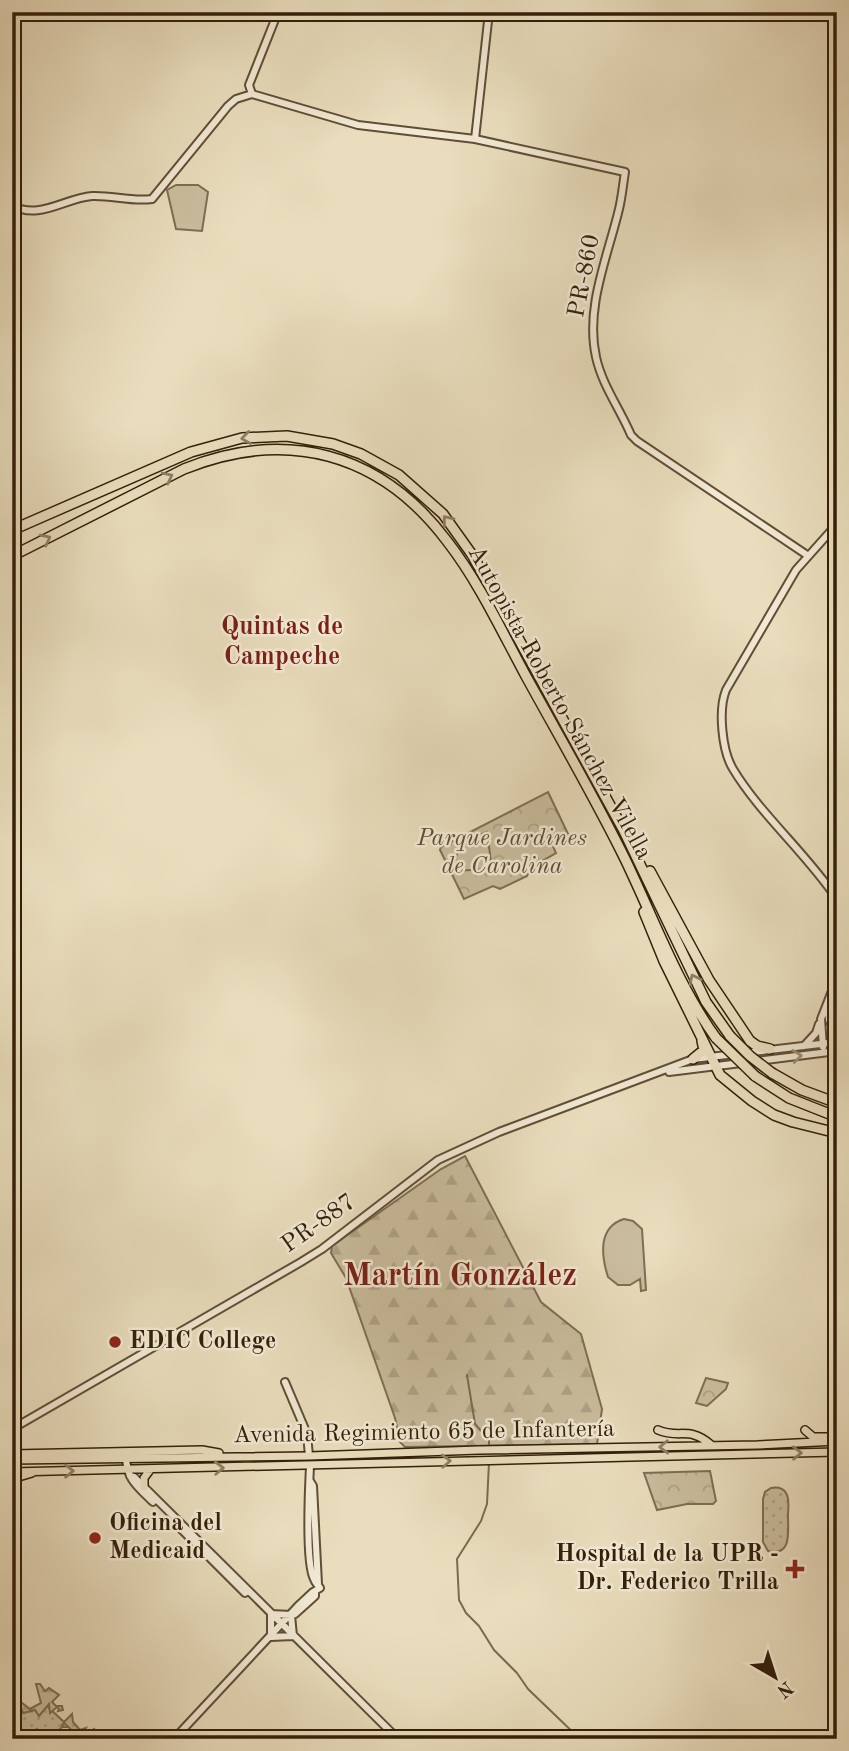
<svg xmlns="http://www.w3.org/2000/svg" width="849" height="1751" viewBox="0 0 849 1751" font-family="'Old Standard TT',serif">
<style>
.grass{fill:url(#grass-dots);stroke:#7e6e54;stroke-width:2}
.forest{fill:url(#forest-firs);stroke:#7e6e54;stroke-width:2}
.park{fill:url(#park-crowns);stroke:#7e6e54;stroke-width:2}
.pitch{fill:#cabd9e;stroke:#7e6e54;stroke-width:2}
.lines{fill:none;stroke-linecap:round;stroke-linejoin:round}
.stream{stroke:#7b6a50;stroke-width:2}
.minor-casing{stroke:#604e36;stroke-width:10}
.major-casing{stroke:#331f09;stroke-width:10}
.highway-casing{stroke:#331f09;stroke-width:12}
.minor{stroke:#f1e9d4;stroke-width:6}
.major{stroke:#e9ddbd;stroke-width:7}
.highway{stroke:#e9ddbd;stroke-width:9}
.highway-bridge-casing{stroke:#331f09;stroke-width:12;stroke-linecap:butt}
.highway-bridge{stroke:#e9ddbd;stroke-width:9}
.oneway{stroke:#8e7e63}
.oneway2{stroke:#9c8e79}
.poi-dot{fill:#8f2418;stroke:#f1e9d4;stroke-width:2.5}
.labels{text-anchor:middle;dominant-baseline:central;stroke-width:5;stroke-linejoin:round;paint-order:stroke}
.street-label{font-size:24px;fill:#331f09;stroke:#f1e9d4}
.park-label{font-size:24px;font-style:italic;fill:#604e36;stroke:#f1e9d4}
.poi-label{font-size:24px;font-weight:bold;fill:#331f09;stroke:#f1e9d4;text-anchor:start}
.neighbourhood-label{font-size:26px;font-weight:bold;fill:#7a1f14;stroke:#f1e9d4}
.district-label{font-size:32px;font-weight:bold;fill:#7a1f14;stroke:#f1e9d4}
</style>
<defs>
<pattern id="grass-dots" width="8" height="8" patternUnits="userSpaceOnUse" patternTransform="scale(1.75)"><rect width="8" height="8" fill="#cabd9e"/><path d="M2 2h.1M6 6h.1" fill="none" stroke="#aea287" stroke-width="1.8" stroke-linecap="round"/></pattern>
<pattern id="forest-firs" width="22" height="20" patternUnits="userSpaceOnUse" patternTransform="scale(1.75)"><rect width="22" height="20" fill="#cabd9e"/><path d="M5 1l3.5 6h-7zM16 11l3.5 6h-7z" fill="#aea287"/></pattern>
<pattern id="park-crowns" width="20" height="18" patternUnits="userSpaceOnUse" patternTransform="scale(1.75)"><rect width="20" height="18" fill="#cabd9e"/><path d="M2 6a3 3 0 1 1 6 0M12 15a3 3 0 1 1 6 0" fill="none" stroke="#aea287"/></pattern>
</defs>
<rect width="100%" height="100%" fill="#e9ddbd"/>
<filter id="stains"><feTurbulence type="fractalNoise" baseFrequency=".00286" numOctaves="4"/><feColorMatrix values="0 0 0 0 .2 0 0 0 0 .09 0 0 0 0 .02 0 0 0 .5 -.17"/></filter>
<radialGradient id="worn" r=".72"><stop offset=".6" stop-color="#630" stop-opacity="0"/><stop offset="1" stop-color="#630" stop-opacity=".3"/></radialGradient>
<!-- grass -->
<path class="grass" d="M771 1488C777 1487 783 1488 786 1493 790 1499 788 1509 788 1516 788 1532 792 1557 768 1551L763 1542V1499L765 1492Z
M47 1706 64 1722 72 1714 73 1722 80 1730 86 1728 85 1730 89 1734 94 1729 99 1734 94 1739H90L88 1734 81 1739 64 1723 62 1725 65 1727H62L50 1739 37 1729 27 1739H12V1724L19 1714Z"/>
<!-- forest -->
<path class="forest" d="M465 1156 541 1302 581 1334 602 1409 597 1444 405 1447 400 1442 395 1418 346 1278 331 1253 332 1246 441 1169Z
M36 1684H40L45 1691 49 1688 59 1695 52 1702 56 1706H62L63 1710 58 1711 59 1709 57 1707 50 1713 49 1704 39 1716 35 1710 23 1713 19 1703H22L30 1709 41 1703Z"/>
<!-- park -->
<path class="park" d="M548 792 569 836 552 844 556 853 530 868 527 876 500 889 493 886 464 899 440 850 441 847Z
M706 1378 728 1383 726 1389 707 1406 696 1403Z
M710 1471 716 1501 713 1504H687L657 1510 644 1473Z"/>
<!-- pitch -->
<path class="pitch" d="M176 185H198L208 192 202 231 176 229 167 190Z
M487 832 492 869 452 871C455 848 466 840 487 832Z
M624 1219 633 1221 642 1229 646 1290 641 1291 640 1279 630 1285H618L608 1277C601 1255 598 1227 624 1219Z"/>
<g class="lines">
<!-- stream -->
<path class="stream" d="M467 1375 475 1424 489 1440V1445
M489 1462 487 1504 481 1521 457 1559 459 1600 466 1613 479 1626 494 1650 517 1673 528 1689 580 1739"/>
<defs>
<path id="minor" d="M252 94 249 85 278 12
M475 139 489 12
M12 205C38 221 65 198 92 196 112 195 131 202 152 199L228 106 236 99 252 94 358 125 475 139 625 172C623 184 622 197 619 209 608 256 585 307 596 357 602 385 620 409 631 435L637 441 807 555
M837 524 796 570 726 690C718 710 722 751 733 769 760 814 807 854 837 899
M828 1006 829 1020 837 1033
M804 1046 816 1033 819 1024
M823 1047 821 1019 837 978
M669 1072 837 1051
M285 1382 307 1434 309 1456
M12 1429 301 1262 322 1249 438 1160 499 1132 693 1059 837 1042
M126 1457C127 1480 137 1486 153 1502
M130 1476 134 1477 398 1739
M310 1481 313 1486 318 1584
M176 1524 245 1593
M271 1614 291 1615 293 1636 271 1637Z
M295 1614 315 1596V1592
M174 1739 298 1606 313 1592 320 1588C318 1585 315 1583 314 1579 305 1563 309 1487 310 1466"/>
<path id="major" d="M658 1430C679 1439 689 1426 710 1444
M805 1430 813 1437H837
M12 1454 202 1450 219 1453
M12 1460 309 1456 479 1450 757 1445 837 1441
M12 1472 837 1452
M12 1479 32 1473
M144 1487V1478L150 1470"/>
<path id="highway" d="M12 530 191 452 242 438 287 436 333 444 361 454 399 475 443 514 473 556 623 829 706 1002 730 1036
M12 556 184 469C286 428 380 452 447 541 479 582 502 632 527 678 560 738 595 798 625 859 654 919 677 984 716 1038
M650 871 709 980 750 1041 757 1046 770 1049
M644 912 664 961 720 1075 752 1101 774 1115 793 1122 837 1133
M693 1059 704 1050 702 1041
M772 1073 802 1090 837 1103
M755 1076 789 1098 837 1117"/>
</defs>
<!-- minor casing -->
<use href="#minor" class="minor-casing"/>
<!-- major casing -->
<use href="#major" class="major-casing"/>
<!-- highway casing -->
<use href="#highway" class="highway-casing"/>
<!-- minor -->
<use href="#minor" class="minor"/>
<!-- major -->
<use href="#major" class="major"/>
<!-- highway -->
<use href="#highway" class="highway"/>
<defs>
<path id="highway-bridge" d="M730 1036 750 1056 772 1073
M716 1038 755 1076"/>
</defs>
<!-- highway-bridge casing -->
<use href="#highway-bridge" class="highway-bridge-casing"/>
<!-- highway-bridge -->
<use href="#highway-bridge" class="highway-bridge"/>
</g>
<!-- one-way arrows -->
<defs><path id="oneway-chevron" d="M-2-3.5L2.5 0L-2 3.5" fill="none" stroke-width="1.6" stroke-linecap="round" stroke-linejoin="round" transform="scale(1.75)"/></defs>
<g class="oneway">
<use href="#oneway-chevron" transform="translate(246 438) rotate(172)"/>
<use href="#oneway-chevron" transform="translate(168 477) rotate(-27)"/>
<use href="#oneway-chevron" transform="translate(447 520) rotate(-129)"/>
<use href="#oneway-chevron" transform="translate(46 539) rotate(-27)"/>
<use href="#oneway-chevron" transform="translate(694 979) rotate(-116)"/>
<use href="#oneway-chevron" transform="translate(664 1447) rotate(178)"/>
<use href="#oneway-chevron" transform="translate(797 1453) rotate(-1)"/>
<use href="#oneway-chevron" transform="translate(446 1461) rotate(-3)"/>
<use href="#oneway-chevron" transform="translate(219 1468) rotate(-2)"/>
<use href="#oneway-chevron" transform="translate(69 1471) rotate(-1)"/>
</g>
<use class="oneway2" href="#oneway-chevron" transform="translate(797 1056) rotate(-7)"/>
<!-- markers -->
<g class="poi-dot">
<circle cx="115" cy="1342" r="7"/>
<circle cx="95" cy="1538" r="7"/>
<path d="M791.5 1558.5h7v7h7v7h-7v7h-7v-7h-7v-7h7z"/>
</g>
<g class="labels">
<!-- street labels -->
<g class="street-label">
<text transform="translate(585 276) rotate(-79)">PR-860</text>
<text transform="translate(559 703) rotate(61)">Autopista Roberto Sánchez Vilella</text>
<text transform="translate(319 1224) rotate(-35)">PR-887</text>
<text transform="translate(424 1433) rotate(-1)">Avenida Regimiento 65 de Infantería</text>
</g>
<!-- park labels -->
<g class="park-label">
<text x="502" y="839">Parque Jardines<tspan x="502" dy="28">de Carolina</tspan></text>
</g>
<!-- poi labels -->
<g class="poi-label">
<text x="129" y="1342">EDIC College</text>
<text x="109" y="1524">Oficina del<tspan x="109" dy="28">Medicaid</tspan></text>
<text x="779" y="1555" text-anchor="end">Hospital de la UPR -<tspan x="779" dy="28">Dr. Federico Trilla</tspan></text>
</g>
<!-- neighbourhood labels -->
<g class="neighbourhood-label">
<text x="282" y="627">Quintas de<tspan x="282" dy="30">Campeche</tspan></text>
</g>
<!-- district labels -->
<g class="district-label">
<text x="460" y="1277">Martín González</text>
</g>
</g>
<!-- margin -->
<rect width="849" height="1751" fill="none" stroke="#e9ddbd" stroke-width="42"/>
<rect x="14" y="14" width="821" height="1723" fill="none" stroke="#331f09" stroke-width="3.5"/>
<rect x="21" y="21" width="807" height="1709" fill="none" stroke="#331f09" stroke-width="2"/>
<!-- north arrow -->
<g transform="translate(775 1677) rotate(141)" stroke="#f1e9d4" stroke-width="5" paint-order="stroke">
<path d="M0-5L12 26L0 18L-12 26Z" fill="#331f09"/>
<text y="-10" font-size="19" font-weight="bold" text-anchor="middle" fill="#331f09">N</text>
</g>
<rect width="100%" height="100%" filter="url(#stains)"/>
<rect width="100%" height="100%" fill="url(#worn)"/>
</svg>
